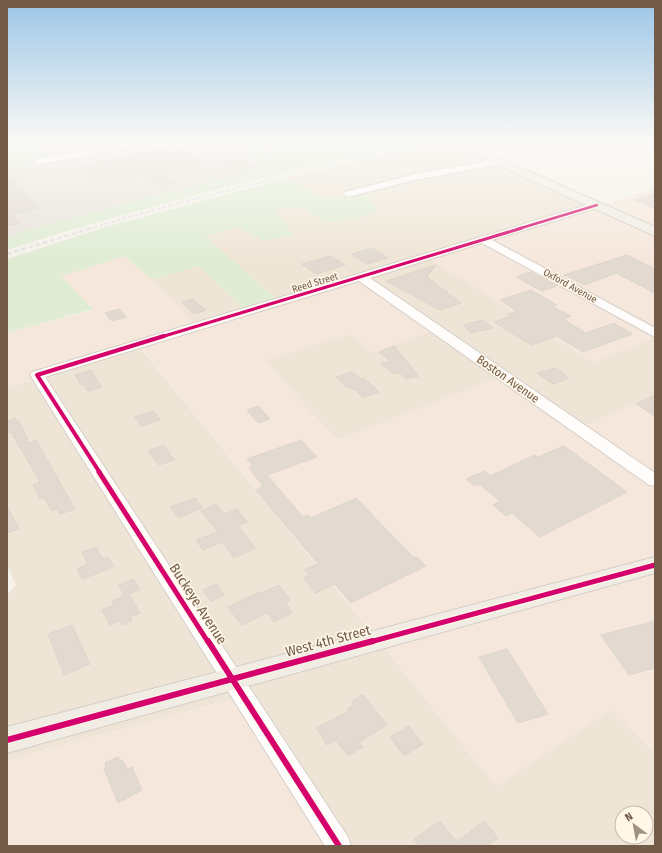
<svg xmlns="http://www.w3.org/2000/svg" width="662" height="853" viewBox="0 0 662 853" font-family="'Fira Sans Condensed',sans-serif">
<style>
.residential{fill:#efe5d6;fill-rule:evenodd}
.commercial{fill:#f6e7dc}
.industrial{fill:#e8e2da}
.green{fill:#e0ecd4}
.building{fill:#e2dad1;stroke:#ded5cb}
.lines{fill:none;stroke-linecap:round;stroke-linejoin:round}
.minor-casing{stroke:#d5cfc7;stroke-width:2}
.major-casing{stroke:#d4cdc5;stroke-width:2}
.minor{fill:#fefdfc;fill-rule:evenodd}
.major{fill:#f1ede5;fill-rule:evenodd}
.rail-far1{stroke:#e4e1e4;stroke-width:2;stroke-dasharray:3.5 2.5;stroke-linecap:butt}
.rail{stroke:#e4e1e4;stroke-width:2.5;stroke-dasharray:4.5 3;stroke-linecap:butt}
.cycleway-far4-casing{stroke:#fff8e9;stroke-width:4}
.cycleway-far3-casing{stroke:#fff8e9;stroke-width:5}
.cycleway-far2-casing{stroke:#fff8e9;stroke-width:6}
.cycleway-far1-casing{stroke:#fff8e9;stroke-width:8}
.cycleway-casing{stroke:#fff8e9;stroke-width:8}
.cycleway-far4{stroke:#d6006c;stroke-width:2.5}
.cycleway-far3{stroke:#d6006c;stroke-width:3}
.cycleway-far2{stroke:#d6006c;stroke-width:4}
.cycleway-far1{stroke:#d6006c;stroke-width:5}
.cycleway{stroke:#d6006c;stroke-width:6}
.labels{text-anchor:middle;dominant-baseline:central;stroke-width:3;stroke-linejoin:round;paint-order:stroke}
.far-street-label{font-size:10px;fill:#735b4a;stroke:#fff8e9}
.street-label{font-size:12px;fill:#735b4a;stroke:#fff8e9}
.near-street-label{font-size:14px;fill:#735b4a;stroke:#fff8e9}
</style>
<rect width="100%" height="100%" fill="#f5f2e9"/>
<!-- residential -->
<path class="residential" d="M455 142 602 207 430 259 655 337V395L578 429 503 376 338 440 303 404 266 360 350 334 433 330 282 304 204 236 238 227 264 241 294 235 273 212 281 208H304L326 222 363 193 346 197 325 199 287 178 366 159Z
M198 266 244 308 200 329 152 280Z
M140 347 496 786 611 710 655 753V846H327L235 698 7 760V595L16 585 7 565V388ZM622 813H646V837H622Z"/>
<!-- commercial -->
<path class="commercial" d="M655 187V337L594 363 429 259 602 207Z
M125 256 152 280 200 328 361 281 434 330 373 353 350 334 266 360 303 404 338 440 503 376 578 429 655 395V753L611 710 496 786 141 347 7 388V333L93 310 61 276Z
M235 698 327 846H7V760Z"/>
<!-- industrial -->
<path class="industrial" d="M28 142H318L321 143 267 153 255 151 251 160 264 167 263 170 142 199 7 237V160L12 165 45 158Z"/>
<!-- green -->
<path class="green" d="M7 142H28L45 158 12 165 7 160Z
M318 142H426C285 170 144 206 7 250V237L20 232 142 199 264 169 251 160 252 156 248 153 255 151 267 153 320 143Z
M287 178 325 199 346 197 363 193 378 208 373 214 338 222H325L304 208H281L274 212 294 235 264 241 238 227 205 236 276 299 244 308 198 266 152 280 125 256 61 276 93 309 7 333V259L99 229Z"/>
<!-- building -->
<path class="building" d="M509 142H560V145L534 152Z
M176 145 204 164 164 173 176 183 160 187 143 173 102 182 82 165Z
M242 159 255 167 234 171 222 163Z
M7 173 29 195 27 196 39 208 13 214 21 223 7 226Z
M655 194V208L635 200Z
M372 248 388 258 367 264 352 254Z
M627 255 655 269V293L616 273 585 285 564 275Z
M331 256 345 265 316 274 302 264Z
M436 265 427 277 461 303 440 310 386 281Z
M530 272 557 286 542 291 516 277Z
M531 290 557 305 553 307 571 316 563 319 586 333 614 323 632 334 583 352 557 336 531 345 494 322 511 316 508 314 517 311 500 300Z
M193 299 206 310 194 314 182 302Z
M119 309 126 317 112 321 105 313Z
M483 320 493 328 471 333 463 325Z
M394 346 419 376 405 379 400 372 394 374 381 364 390 361 379 352Z
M556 368 569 378 553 384 537 373Z
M91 370 102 387 88 391 83 384 81 385 75 375Z
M352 372 360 379 364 378 379 392 363 398 355 390H353L350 387 347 388 336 377Z
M655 395V416L636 404Z
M258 406 270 419 258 423 247 410Z
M154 411 160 420 141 426 134 417Z
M15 418 17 422 19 421 29 443 36 440 75 509 60 514 58 509 52 511 44 497 40 499 33 485 40 482 11 432 7 433V421Z
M301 440 317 457 267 475 303 517 308 515 311 518 356 498 414 558 417 557 426 566 351 603 335 584 316 593 304 578 309 575 304 570 318 564 256 490 263 486 249 468 253 466 247 459Z
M163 445 174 460 159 465 148 451Z
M564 446 627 492 540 537 512 513 506 516 493 505 500 501 479 484 474 486 466 479 484 471 490 476 535 455 538 457Z
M195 498 203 508 178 518 170 507Z
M216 504 225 514 237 509 247 522 238 526 256 548 234 558 222 542 203 550 196 540 218 532 201 511Z
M7 506 19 529 7 533Z
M96 547 102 558 108 557 114 566 108 568 109 569 82 579 77 569 88 564 82 552Z
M134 579 140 590 129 594 140 613 130 617 132 620 122 625 120 621 110 625 102 610 114 605 112 601 124 596 119 585Z
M217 584 224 595 211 601 203 590Z
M279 585 291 600 286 603 292 613 274 622 267 613 242 625 228 607 259 592 260 594Z
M655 621V668L629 675 601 635Z
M72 625 90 664 64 675 48 634Z
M507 649 548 714 518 723 479 657Z
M363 694 387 725 359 742 363 747 348 756 336 740 327 745 316 728 349 711 347 709 354 705 351 702Z
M409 726 423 744 404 756 390 737Z
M118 757 120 761 122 760 127 769 132 767 142 790 118 803 104 769 106 767 105 763Z
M440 821 457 842 451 846H419L414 839Z
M484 821 498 838 488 846H452Z"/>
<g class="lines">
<defs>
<path id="minor" d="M133 142H148L144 144 37 165 33 162 37 159Z
M499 159 503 162 502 164 415 180 348 197 343 194 345 192 415 174Z
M597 202 600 203 602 205 600 207 492 240 655 328V337L482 243 370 278 655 473V486L649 485 359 281 45 377 348 837 351 846H325L30 375 32 372Z"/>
<path id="major" d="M450 142H463L655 227V236L451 144Z
M655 557V573L7 753V727Z"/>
</defs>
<!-- minor casing -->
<use href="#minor" class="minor-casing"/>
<!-- major casing -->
<use href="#major" class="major-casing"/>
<!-- minor -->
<use href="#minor" class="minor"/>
<!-- major -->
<use href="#major" class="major"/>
<!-- rail-far1 -->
<path class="rail-far1" d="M88 229C204 194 322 166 440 142"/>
<!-- rail -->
<path class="rail" d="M7 254 92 228"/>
<defs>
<path id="cycleway-far4" d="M518 229 597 205"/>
<path id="cycleway-far3" d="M161 337 522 228"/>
<path id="cycleway-far2" d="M100 473 37 375 164 336"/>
<path id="cycleway-far1" d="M99 472 208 642
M370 642 655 565"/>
<path id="cycleway" d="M208 641 339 846
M7 740 373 641"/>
</defs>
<!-- cycleway-far4 casing -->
<use href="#cycleway-far4" class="cycleway-far4-casing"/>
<!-- cycleway-far3 casing -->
<use href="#cycleway-far3" class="cycleway-far3-casing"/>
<!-- cycleway-far2 casing -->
<use href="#cycleway-far2" class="cycleway-far2-casing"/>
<!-- cycleway-far1 casing -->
<use href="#cycleway-far1" class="cycleway-far1-casing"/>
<!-- cycleway casing -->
<use href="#cycleway" class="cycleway-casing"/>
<!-- cycleway-far4 -->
<use href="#cycleway-far4" class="cycleway-far4"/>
<!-- cycleway-far3 -->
<use href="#cycleway-far3" class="cycleway-far3"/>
<!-- cycleway-far2 -->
<use href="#cycleway-far2" class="cycleway-far2"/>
<!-- cycleway-far1 -->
<use href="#cycleway-far1" class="cycleway-far1"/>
<!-- cycleway -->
<use href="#cycleway" class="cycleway"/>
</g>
<!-- sky -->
<linearGradient id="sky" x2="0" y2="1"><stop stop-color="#9cc6e7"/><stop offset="0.54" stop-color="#faf9f5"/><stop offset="1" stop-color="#faf9f5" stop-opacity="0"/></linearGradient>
<rect width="662" height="261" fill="url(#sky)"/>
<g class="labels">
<!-- far-street labels -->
<g class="far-street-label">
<text transform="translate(315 283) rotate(-17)">Reed Street</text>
<text transform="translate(570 286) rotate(29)">Oxford Avenue</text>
</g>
<!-- street labels -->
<g class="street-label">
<text transform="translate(508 379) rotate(35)">Boston Avenue</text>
</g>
<!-- near-street labels -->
<g class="near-street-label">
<text transform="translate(198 604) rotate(57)">Buckeye Avenue</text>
<text transform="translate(328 641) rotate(-15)">West 4th Street</text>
</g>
</g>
<!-- border -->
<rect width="662" height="853" fill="none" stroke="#735b4a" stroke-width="16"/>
<!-- north arrow -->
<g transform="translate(634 825) rotate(328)"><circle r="19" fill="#fff8e9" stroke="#c7b9a9"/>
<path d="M0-3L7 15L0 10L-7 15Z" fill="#a09082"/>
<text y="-6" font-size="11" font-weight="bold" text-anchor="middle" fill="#735b4a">N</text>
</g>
</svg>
